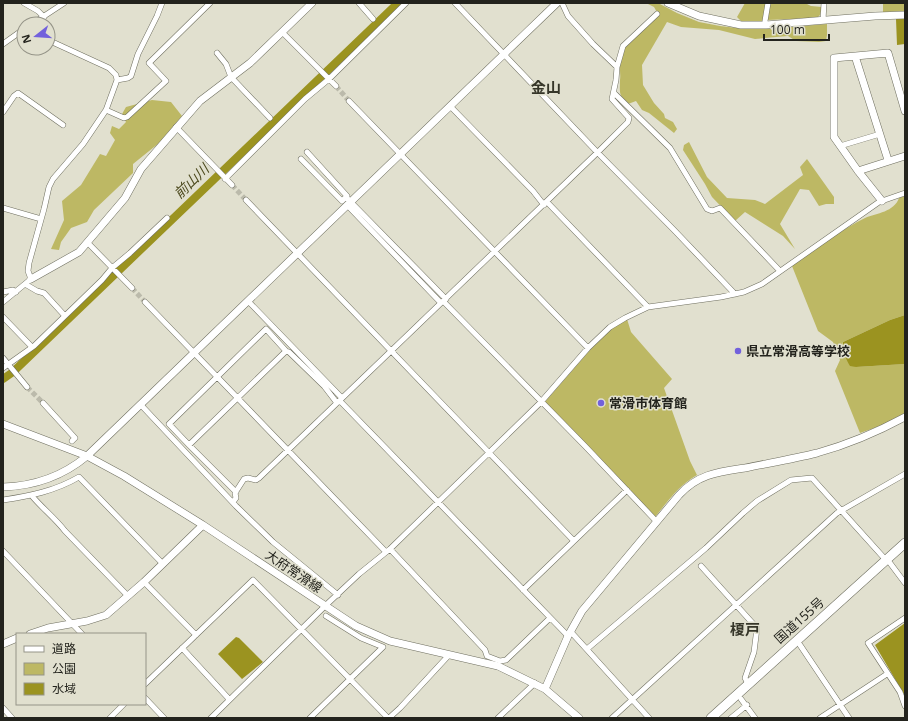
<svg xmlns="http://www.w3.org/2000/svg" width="908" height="721" viewBox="0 0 908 721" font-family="'Open Sans','Noto Sans JP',sans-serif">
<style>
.green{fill:#bdb864}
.water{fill:#9b9320}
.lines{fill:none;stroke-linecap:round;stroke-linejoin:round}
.river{stroke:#9b9320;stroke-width:8}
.street-tunnel{stroke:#bbbaab;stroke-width:5;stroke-dasharray:5 2.5;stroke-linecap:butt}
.street-casing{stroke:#6f6f60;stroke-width:6}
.secondary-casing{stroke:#6f6f60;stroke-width:8}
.highway-casing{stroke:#6f6f60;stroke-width:10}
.street{stroke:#fff;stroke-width:5}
.secondary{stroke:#fff;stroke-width:7}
.highway{stroke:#fff;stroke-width:9}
.poi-dot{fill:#7261dc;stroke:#e1e0cf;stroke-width:1.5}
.labels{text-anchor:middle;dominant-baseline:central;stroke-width:3;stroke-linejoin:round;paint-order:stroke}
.poi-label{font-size:13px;font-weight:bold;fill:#23231d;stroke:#e1e0cf;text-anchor:start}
.street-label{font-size:13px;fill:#23231d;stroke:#e1e0cf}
.water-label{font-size:14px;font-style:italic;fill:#4c491d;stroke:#e1e0cf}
.quarter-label{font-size:15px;font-weight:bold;fill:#363629;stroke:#e1e0cf}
</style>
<rect width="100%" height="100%" fill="#e1e0cf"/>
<!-- green -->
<path class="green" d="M646 3H658L677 13 699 22 720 26 745 29H765L827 24V35L826 41 819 42 796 41 788 36 755 39 719 30 681 27 667 22 642 65 643 85 654 103 664 114 665 118 673 122 677 129 674 133 649 113 642 110 636 101 628 104C618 94 620 93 620 80 621 74 619 67 620 61 623 41 644 28 658 14L654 7Z
M745 3H767L764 21 742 22 737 17Z
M769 3H805L811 6 822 7 820 15 817 18 767 20Z
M883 3H905V11L883 12Z
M152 100 171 102 182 116 159 143 133 164V173L94 210 87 222 71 228 61 242 59 250 51 249 64 220 62 201 81 185 100 154 106 156 115 140 110 133 112 126 119 129 126 122 122 114 126 107Z
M689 142 707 177 727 198 755 200 765 204 803 175 800 167 807 159 834 197V204H826L819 206 809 190 800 189 780 224 795 249 783 236 745 212 735 221 712 197 705 184 683 150 684 145Z
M905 196V315L890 320 843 342 842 345 856 367 905 364V413L880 426 860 433 835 371 840 360 833 342 818 331 792 266C815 249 839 231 865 218 877 213 894 212 899 198Z
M627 319 631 332 672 379 664 388 690 461 697 475C679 485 668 501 655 517L544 403 603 335 612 327Z"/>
<!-- water -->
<path class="water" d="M905 18V44L897 45 896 19Z
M905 315V364L856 367 850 366C846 360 842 349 843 342L890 320Z
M905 623V696L875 645Z
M236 637 239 638 263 662 242 679 218 654Z"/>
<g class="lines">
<!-- river -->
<path class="river" d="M3 379 13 372 398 3"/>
<!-- street-tunnel -->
<path class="street-tunnel" d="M336 86 349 101
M232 185 246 200
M132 288 145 302
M27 387 43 403"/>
<defs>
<path id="street" d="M24 3 38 11 44 17
M359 3 373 19
M455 3 597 152 674 230 735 294
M562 3 568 16 593 44 617 67
M823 20 824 3
M32 24 64 3
M766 25 765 21 768 3
M282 32 336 86
M3 44 24 29
M217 53 226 64 231 77 270 118
M117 80 128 78 131 76 138 54 157 16 162 3
M614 93 670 148 707 209 712 211 720 208 780 271
M349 101 588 348
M450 106 533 191 544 205
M106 110 124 118 127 117 166 81 149 63 210 3
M3 112 14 96 18 93 63 125
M176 127 232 185
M840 146 880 134
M301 159 342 201 347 196 307 152
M225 179 305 99 329 79 406 3
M346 197 446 299
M246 200 574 541
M547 202 648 307
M347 205 441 303
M3 208 41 219
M88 243 132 288
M25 284 37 291 44 293 65 316
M3 292 13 290 16 292
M248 301 342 398
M443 301 585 446 657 522
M3 302 31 279 28 271 29 263 44 209 49 187 53 179 83 144 106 110 117 80 116 75 109 68 48 40
M145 302 386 552
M3 317 32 347
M286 351 189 445 169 424 266 329 286 351 289 352 324 386 337 403
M3 358 27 387
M3 368 34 346 102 280 112 268 130 253 167 218
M340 401 568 636
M43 403 75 438 72 441
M141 405 236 506 273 542 338 595
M189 445 236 492
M32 496C42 508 55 518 65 531L128 596
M3 500C30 496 55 491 79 477L163 564
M233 502 236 498 235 493 244 479 248 478 256 480 259 478 600 150 628 122 629 118 612 99 616 80 617 67 623 46 657 14
M390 549 485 650 487 656 500 661 506 660 550 618
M3 551 82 634
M890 563 905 583
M701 566 757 628 754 652 745 678 748 684
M144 582 196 635
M523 590 627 490
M905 618 868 643 900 692 905 706
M571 632 649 718
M800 645 849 718
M182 648 229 699
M587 649 706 548 743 513 757 501 791 480 812 478 885 559
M145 684 253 580 388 718
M145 698 164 718
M741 699 755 718
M3 708 12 718
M110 718 124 704
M211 718 325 606 359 574 390 549 541 402 588 348 610 327 625 318 648 307 721 297 744 292 762 284 879 202 905 193
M310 718 383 647 361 638 326 616
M389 718 400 708 449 655
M498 718 535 683
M612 718 837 513 905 474
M731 718 747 705
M820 718 887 674"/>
<path id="secondary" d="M668 3 699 16 741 25H766L875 16 905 15
M855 56 888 160
M858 171 905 156
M882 201 858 171 834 137V58L888 53 905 111
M31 279 79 252 125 198 141 169 200 101 250 63 312 3
M3 424 87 456 124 476 203 525 356 626 390 641 498 666 545 689 579 718
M3 487C35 486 63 476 87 456L557 3
M30 634 48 628 87 621 106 615 144 582 203 525
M3 644 17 638
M545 689 568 636 582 611 679 495C698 474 718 472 745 468 769 463 793 459 817 453 846 445 879 431 905 417"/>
<path id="highway" d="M711 718 905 543"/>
</defs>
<!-- street casing -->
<use href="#street" class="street-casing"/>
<!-- secondary casing -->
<use href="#secondary" class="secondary-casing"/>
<!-- highway casing -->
<use href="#highway" class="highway-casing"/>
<!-- street -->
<use href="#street" class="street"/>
<!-- secondary -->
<use href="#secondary" class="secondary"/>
<!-- highway -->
<use href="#highway" class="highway"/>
</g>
<!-- markers -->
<g class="poi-dot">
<circle cx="738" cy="351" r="4"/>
<circle cx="601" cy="403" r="4"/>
</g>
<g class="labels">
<!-- poi labels -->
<g class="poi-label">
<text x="746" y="351">県立常滑高等学校</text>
<text x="609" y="403">常滑市体育館</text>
</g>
<!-- street labels -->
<g class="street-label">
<text transform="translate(294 571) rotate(34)">大府常滑線</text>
<text transform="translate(799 620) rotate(-42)">国道155号</text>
</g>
<!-- water labels -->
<g class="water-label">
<text transform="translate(191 181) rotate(-44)">前山川</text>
</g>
<!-- quarter labels -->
<g class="quarter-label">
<text x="546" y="87">金山</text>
<text x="745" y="629">榎戸</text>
</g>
</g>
<!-- border -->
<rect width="908" height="721" fill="none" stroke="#23231d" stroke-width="8"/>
<!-- legend -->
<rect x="16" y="633" width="130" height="72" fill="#e1e0cf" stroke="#959488"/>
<rect x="24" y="646" width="20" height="6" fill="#ffffff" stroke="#959488"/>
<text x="52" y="653" font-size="12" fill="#23231d">道路</text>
<rect x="24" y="663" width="20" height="12" fill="#bdb864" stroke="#959488"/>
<text x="52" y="673" font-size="12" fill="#23231d">公園</text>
<rect x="24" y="683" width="20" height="12" fill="#9b9320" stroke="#959488"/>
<text x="52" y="693" font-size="12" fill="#23231d">水域</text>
<!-- north arrow -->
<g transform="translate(36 36) rotate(253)"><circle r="19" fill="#e1e0cf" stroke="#959488"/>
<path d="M0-3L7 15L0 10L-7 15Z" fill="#7261dc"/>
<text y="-6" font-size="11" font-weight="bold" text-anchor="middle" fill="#23231d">N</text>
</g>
<!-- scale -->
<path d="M764 34v6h65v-6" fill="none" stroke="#23231d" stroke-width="2"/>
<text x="770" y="34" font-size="12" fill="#23231d" stroke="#e1e0cf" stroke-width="3" paint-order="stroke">100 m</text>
</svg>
